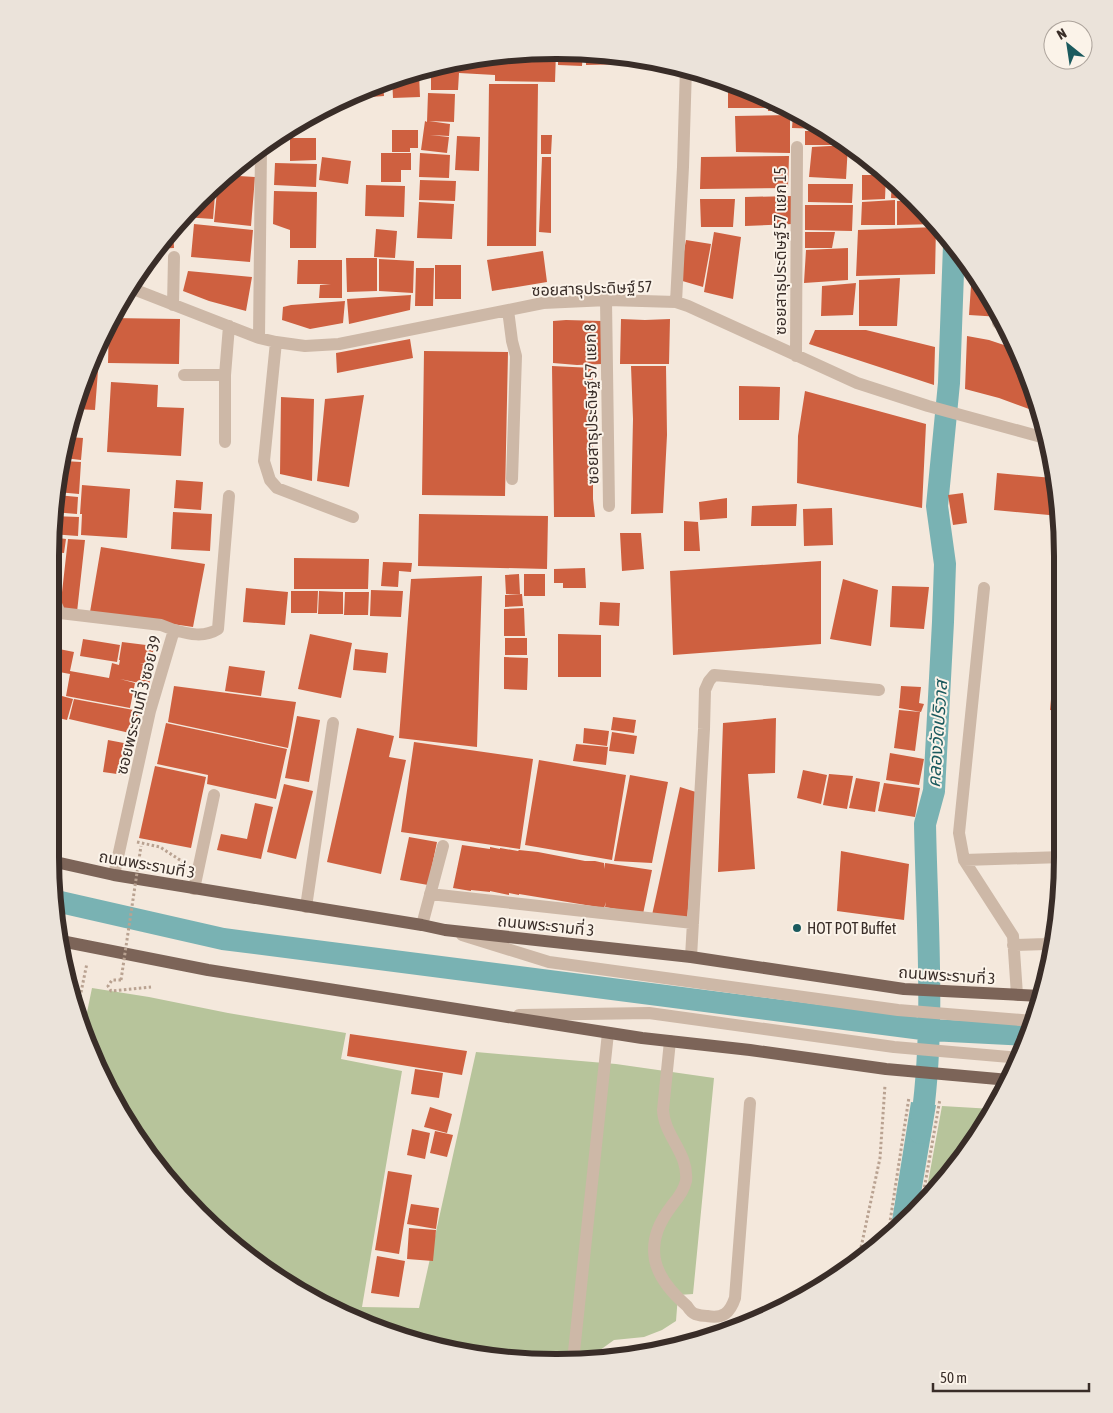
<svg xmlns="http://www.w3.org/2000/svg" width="1113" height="1413" viewBox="0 0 1113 1413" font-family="'Asap Condensed','Noto Sans Thai',sans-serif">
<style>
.green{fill:#b7c49b}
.water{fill:#79b2b3}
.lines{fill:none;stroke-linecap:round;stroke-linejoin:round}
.canal{stroke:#79b2b3;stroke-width:22}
.building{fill:#ce6040}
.path{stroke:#b9a291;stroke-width:3;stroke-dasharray:2.5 2.5;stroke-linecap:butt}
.minor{stroke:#cdb8a7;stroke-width:12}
.major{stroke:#7c6458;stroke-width:12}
.path-bridge{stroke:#b9a291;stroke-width:3;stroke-dasharray:2.5 2.5;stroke-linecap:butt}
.poi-dot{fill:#1b5a5e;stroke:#fbf3e9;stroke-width:2}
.labels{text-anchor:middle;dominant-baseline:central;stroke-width:4;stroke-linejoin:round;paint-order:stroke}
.street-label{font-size:16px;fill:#392d28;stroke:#fbf3e9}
.poi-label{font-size:16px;fill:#392d28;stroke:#fbf3e9;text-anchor:start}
.water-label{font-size:18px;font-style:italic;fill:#1b5a5e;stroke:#fbf3e9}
.rim{fill:none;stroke:#392d28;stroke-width:6}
</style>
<rect width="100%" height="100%" fill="#f4e8dc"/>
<!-- green -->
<path class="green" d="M92 988 149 997 228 1013 346 1033 341 1059 402 1071 362 1307 419 1308 476 1052 616 1064 714 1078 693 1294 678 1295 676 1321 662 1330 644 1337 614 1340 596 1353 595 1358 557 1363 426 1346 304 1295 199 1215 118 1110 84 1027Z
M942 1106 993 1109 977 1138 937 1188H927Z"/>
<!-- water -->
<path class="water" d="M911 1102 936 1105 918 1211 914 1215 890 1233Z"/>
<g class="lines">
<!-- canal -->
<path class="canal" d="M56 901 223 939 930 1030 1029 1035
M920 1133C936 1032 927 927 925 824L934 791 943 622 945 564 937 506 949 383 954 245"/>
</g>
<!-- building -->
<path class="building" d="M583 51 582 66 558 65V52Z
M586 51 630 58V64L586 65Z
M556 52 555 82 495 81V75L459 73 458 90H431V68L490 54Z
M636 59 667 64V67L635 66Z
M410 73H419L420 97 393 98 392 77Z
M383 82 384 96 371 97 370 88Z
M728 82 767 97V108H728Z
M489 84H538L536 246H487Z
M428 93 455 94 454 122 429 121 450 124 449 136 430 135 449 137 447 153 421 150 425 121 427 122Z
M769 98 780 102 792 110V111H768Z
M317 112 318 120 299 121 303 118Z
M799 114 823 129 792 128 793 115Z
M790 115V153L736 152 735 116Z
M392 130H418V148H410V152H392Z
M805 131H826L836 137V145H805Z
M541 135H552L551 154H541Z
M457 136 480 137 479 171 455 170Z
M290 138H316V160L290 161Z
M848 145 846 179 809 177 812 147Z
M381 153H411V170H401V182H381Z
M420 153 450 155 449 178 419 177Z
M789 156 788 188 700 189 701 157Z
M322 157 351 161 348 184 319 180Z
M542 157H551V233L539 232Z
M275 163 317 164 316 187 274 185Z
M223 175 255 177 251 226 214 222 218 181Z
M862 175H886L885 199 862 200Z
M420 180 456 181 455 201 419 200Z
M892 180 896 184 912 199 891 198Z
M216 183 213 219 184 217 208 191Z
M808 184H853L852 203 808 202Z
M366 185 405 186 404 217 365 216Z
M274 191 317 192 316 248H290V230L273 224Z
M793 196V224L745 226V197Z
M700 199H735L733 227H701Z
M895 200V225H861L862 202Z
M897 201H914L935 220V224L897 225Z
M419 202 454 204 452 239 417 238Z
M805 205H853L852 231 805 230Z
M194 224 253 230 250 262 191 257Z
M936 227 935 274 856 276 858 230Z
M173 228 174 248 154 249 155 248Z
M376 229 397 231 395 258 374 257Z
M714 232 741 237 733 299 704 292Z
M805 232H835L832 248H805Z
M686 240 711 244 703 287 679 280Z
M848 248V280L804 283 806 250Z
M543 251 547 282 492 291 487 260Z
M346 258H377V291L347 292Z
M379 259 414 261 413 293 379 291Z
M298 260H342V298H319L320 285 331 284H297Z
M435 265H461V299H435Z
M416 268H434L433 306H415Z
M188 271 252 277 246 311 209 301 183 291Z
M972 271 995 303 1001 317 969 315Z
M900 278 897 326H859V280Z
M856 283 853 315 821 316 822 286Z
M411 295 410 310 349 324 347 299Z
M345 301 343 323 310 329 282 320 283 307 291 305Z
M111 318 180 319 179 364 108 363 109 323Z
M621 319 645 320 670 319 669 364H620Z
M566 320 602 321V364L577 365 553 363V321Z
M815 330H866L935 347 934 385 809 344Z
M967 336 989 340 1007 346 1015 347 1036 394 1040 413 999 398 965 389Z
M410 339 413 358 337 373 336 353Z
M100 344 95 410 74 409 77 393Z
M424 351 508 352 505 496 422 495Z
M552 366 593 368 592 419 593 440V499L595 517H554Z
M631 366H666L667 435 663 513 631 514 633 419Z
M111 382 158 385 157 407 184 408 181 456 107 452Z
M739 386 780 387 779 420H739Z
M805 391 926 424 922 508 797 483 798 436Z
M364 395 349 487 317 481 325 399Z
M281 397 314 399 312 481 280 474Z
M68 437 83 438 81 460 64 458Z
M64 461 81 462 79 494 57 492Z
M997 473 1053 478 1060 516 994 510Z
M176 480 203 482 201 510 174 508Z
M82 485 130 489 127 538 81 535 82 514H80Z
M963 493 967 523 953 525 948 495Z
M57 495 78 497 77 514 53 512Z
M727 498V518L700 520 699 502Z
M797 504 796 526H751L752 506Z
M832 508 833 545 804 546 803 509Z
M173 512 212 514 210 551 171 549Z
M419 514 548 516 547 569 418 566Z
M53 516 79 517 78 536 51 534Z
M684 521 698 522 700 551H684Z
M620 533H641L644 569 622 571Z
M51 537 66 539 64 553 51 552Z
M68 539 85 540 77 612 60 610Z
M101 547 205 564 193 627 90 612Z
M294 558 369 559 368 589H294Z
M821 561V644L673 655 670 571Z
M383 562 412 563 411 572 399 571 398 587 381 586Z
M585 568 586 588H563V583H554V569Z
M519 574 520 594H506L505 575Z
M524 574H545V596H524Z
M482 576 477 747 399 738 411 579Z
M843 579 878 590 871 646 830 639Z
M892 586 929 587 924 629 890 627Z
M246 588 288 592 285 625 243 622Z
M1061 588H1062V629H1057Z
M371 590 403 591 401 617 370 616Z
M291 591H318L317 613H291Z
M319 591 343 592V614H318Z
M345 592H369L368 615H344Z
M522 594 523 606 505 607V595Z
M600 602 620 603 619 626 599 625Z
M524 608 525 636H504V609Z
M310 634 352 643 341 698 298 689Z
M558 634 601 635V677H558Z
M505 638H527V655H505Z
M83 639 120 645 117 662 80 656Z
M122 642 154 646 151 664 140 663 153 666 149 685 120 679 135 683 130 708 66 696 70 674 54 671 59 649 74 652 70 671 109 678 112 663 119 665 120 660H119Z
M51 644 57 646 51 670Z
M1056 645H1062L1063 711 1050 710Z
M355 649 388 653 386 673 353 670Z
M504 657 528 658 527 690 504 689Z
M229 666 265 671 261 696 225 691Z
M174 686 296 702 288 748 168 722Z
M901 686 921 687 919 703 924 704 921 712 899 708Z
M51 693 73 699 67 720 50 716Z
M74 699 139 711 134 734 69 719Z
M899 710 920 712 915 751 894 748Z
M297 716 320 720 309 782 285 778Z
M613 717 636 720 634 733 611 730Z
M776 718 775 773 748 774 755 869 718 872 723 723Z
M166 723 287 749 276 799 207 784 208 775 157 764Z
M357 728 394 736 389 757 406 760 381 874 327 862Z
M584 728 609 731 607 746 583 743Z
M612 732 637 736 634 754 609 751Z
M108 740 129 744 124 775 103 772Z
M414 742 533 759 520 849 401 832Z
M576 744 608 747 606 765 573 761Z
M890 753 924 759 919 785 886 780Z
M539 760 626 775 612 860 525 845Z
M155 766 206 777 191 848 139 838Z
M803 770 827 775 821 804 797 798Z
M829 774 853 776 847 809 823 805Z
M630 775 668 782 652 863 614 861Z
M856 778 880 782 875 812 849 808Z
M884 783 920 788 915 817 878 811Z
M284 784 313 791 296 859 267 852Z
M680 787 699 793 687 919 652 915Z
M255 803 273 807 261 859 217 850 221 834 247 839Z
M409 837 437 842 428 885 400 880Z
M462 845 490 849V847L500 849V848L518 851 519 850 538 852 585 861H595L604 863V869L605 863 652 870 643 914 605 907 606 902 604 908 519 894V895L509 893V895L490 891V892L471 890V891L453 888Z
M841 851 909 864 904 920 837 911Z
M350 1034 467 1051 462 1075 347 1056Z
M415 1069 443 1073 439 1098 411 1094Z
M430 1107 452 1114 447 1133 424 1127Z
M412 1129 430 1133 425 1159 407 1155Z
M435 1131 453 1135 447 1157 430 1153Z
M388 1171 412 1175 399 1254 375 1250Z
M928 1190H935L927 1200Z
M411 1204 439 1208 436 1229 407 1224Z
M409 1228 436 1230 433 1261 407 1259Z
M377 1256 405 1261 399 1297 371 1293Z
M690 1340 699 1341 688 1346 672 1348Z"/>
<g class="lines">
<!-- path -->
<path class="path" d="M137 842 160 847 183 862
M121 980H112L108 986 111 991 151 987
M77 1012 87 963
M921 1207 940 1099
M888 1235 909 1097
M859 1257 880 1158 885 1085"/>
<!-- minor -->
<path class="minor" d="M128 287 259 338 276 342 305 346 339 344 543 303 608 300 676 302 688 306 857 383 928 406 1045 438
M606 301 609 506
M676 302 683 167 686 67
M173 305 174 257
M508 310 512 341 516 356 512 479
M998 323 1005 324
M259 338 261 148
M276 342 264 461 270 480 277 488 353 517
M796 356 797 147
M184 375H225L229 326
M225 375V442
M55 572V602L60 613 161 625 174 630
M984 588 959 833 964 860 1013 936 1017 995
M964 860 1063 857
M114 875 150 711 174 630C189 634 204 638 218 629L229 496
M194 889 214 795
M430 894 693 923
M306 907 333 723
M422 925 443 846
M462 935 549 962 898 1010 1033 1021
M1013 945 1046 944 1055 935
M691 957 704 729 705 690 709 681 714 675 879 690
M519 1015 649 1013 894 1047 1021 1058
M670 1041 663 1110C664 1136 689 1153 686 1181 684 1190 679 1197 673 1204 660 1221 651 1238 655 1260 659 1279 673 1294 687 1306 689 1309 692 1313 695 1314 698 1315 703 1316 707 1316 723 1319 730 1313 735 1298L750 1103
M573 1361 608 1033"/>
<!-- major -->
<path class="major" d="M51 861 114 875 422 925 445 930 691 957 904 989 1041 996
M61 941 208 970 642 1038 750 1050 886 1069 1009 1080"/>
<!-- path-bridge -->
<path class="path-bridge" d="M121 980 141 846"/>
</g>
<!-- markers -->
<circle class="poi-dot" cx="797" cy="928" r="5"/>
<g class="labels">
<!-- street labels -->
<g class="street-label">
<text transform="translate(780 251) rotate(-90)">ซอยสาธุประดิษฐ์ 57 แยก 15</text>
<text transform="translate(592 288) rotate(-2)">ซอยสาธุประดิษฐ์ 57</text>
<text transform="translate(591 404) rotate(-91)">ซอยสาธุประดิษฐ์ 57 แยก 8</text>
<text transform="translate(138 705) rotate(-76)">ซอยพระรามที่ 3 ซอย 39</text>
<text transform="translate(147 864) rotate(10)">ถนนพระรามที่ 3</text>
<text transform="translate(546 925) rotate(6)">ถนนพระรามที่ 3</text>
<text transform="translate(947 975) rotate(4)">ถนนพระรามที่ 3</text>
</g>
<!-- poi labels -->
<g class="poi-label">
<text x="807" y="928">HOT POT Buffet</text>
</g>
<!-- water labels -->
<g class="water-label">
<text transform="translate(937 734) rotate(-86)">คลองวัดปริวาส</text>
</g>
</g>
<!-- crop -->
<path d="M0 0H1113V1413H0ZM556 59H557A497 497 0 0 1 1054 556V857A497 497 0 0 1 557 1354H556A497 497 0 0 1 59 857V556A497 497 0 0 1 556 59Z" fill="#ebe3da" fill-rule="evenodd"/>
<path class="rim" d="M556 59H557A497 497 0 0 1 1054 556V857A497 497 0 0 1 557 1354H556A497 497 0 0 1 59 857V556A497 497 0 0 1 556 59Z"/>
<!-- north arrow -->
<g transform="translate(1068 45) rotate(330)"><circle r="24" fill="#fbf3e9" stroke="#ada49c"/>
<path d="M0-4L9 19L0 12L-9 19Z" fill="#1b5a5e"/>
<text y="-8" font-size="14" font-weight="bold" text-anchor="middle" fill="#392d28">N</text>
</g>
<!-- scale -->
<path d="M933 1383v8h156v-8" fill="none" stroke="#392d28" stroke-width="2.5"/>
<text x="940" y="1383" font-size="15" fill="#392d28" stroke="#fbf3e9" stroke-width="4" paint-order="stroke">50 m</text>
</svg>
